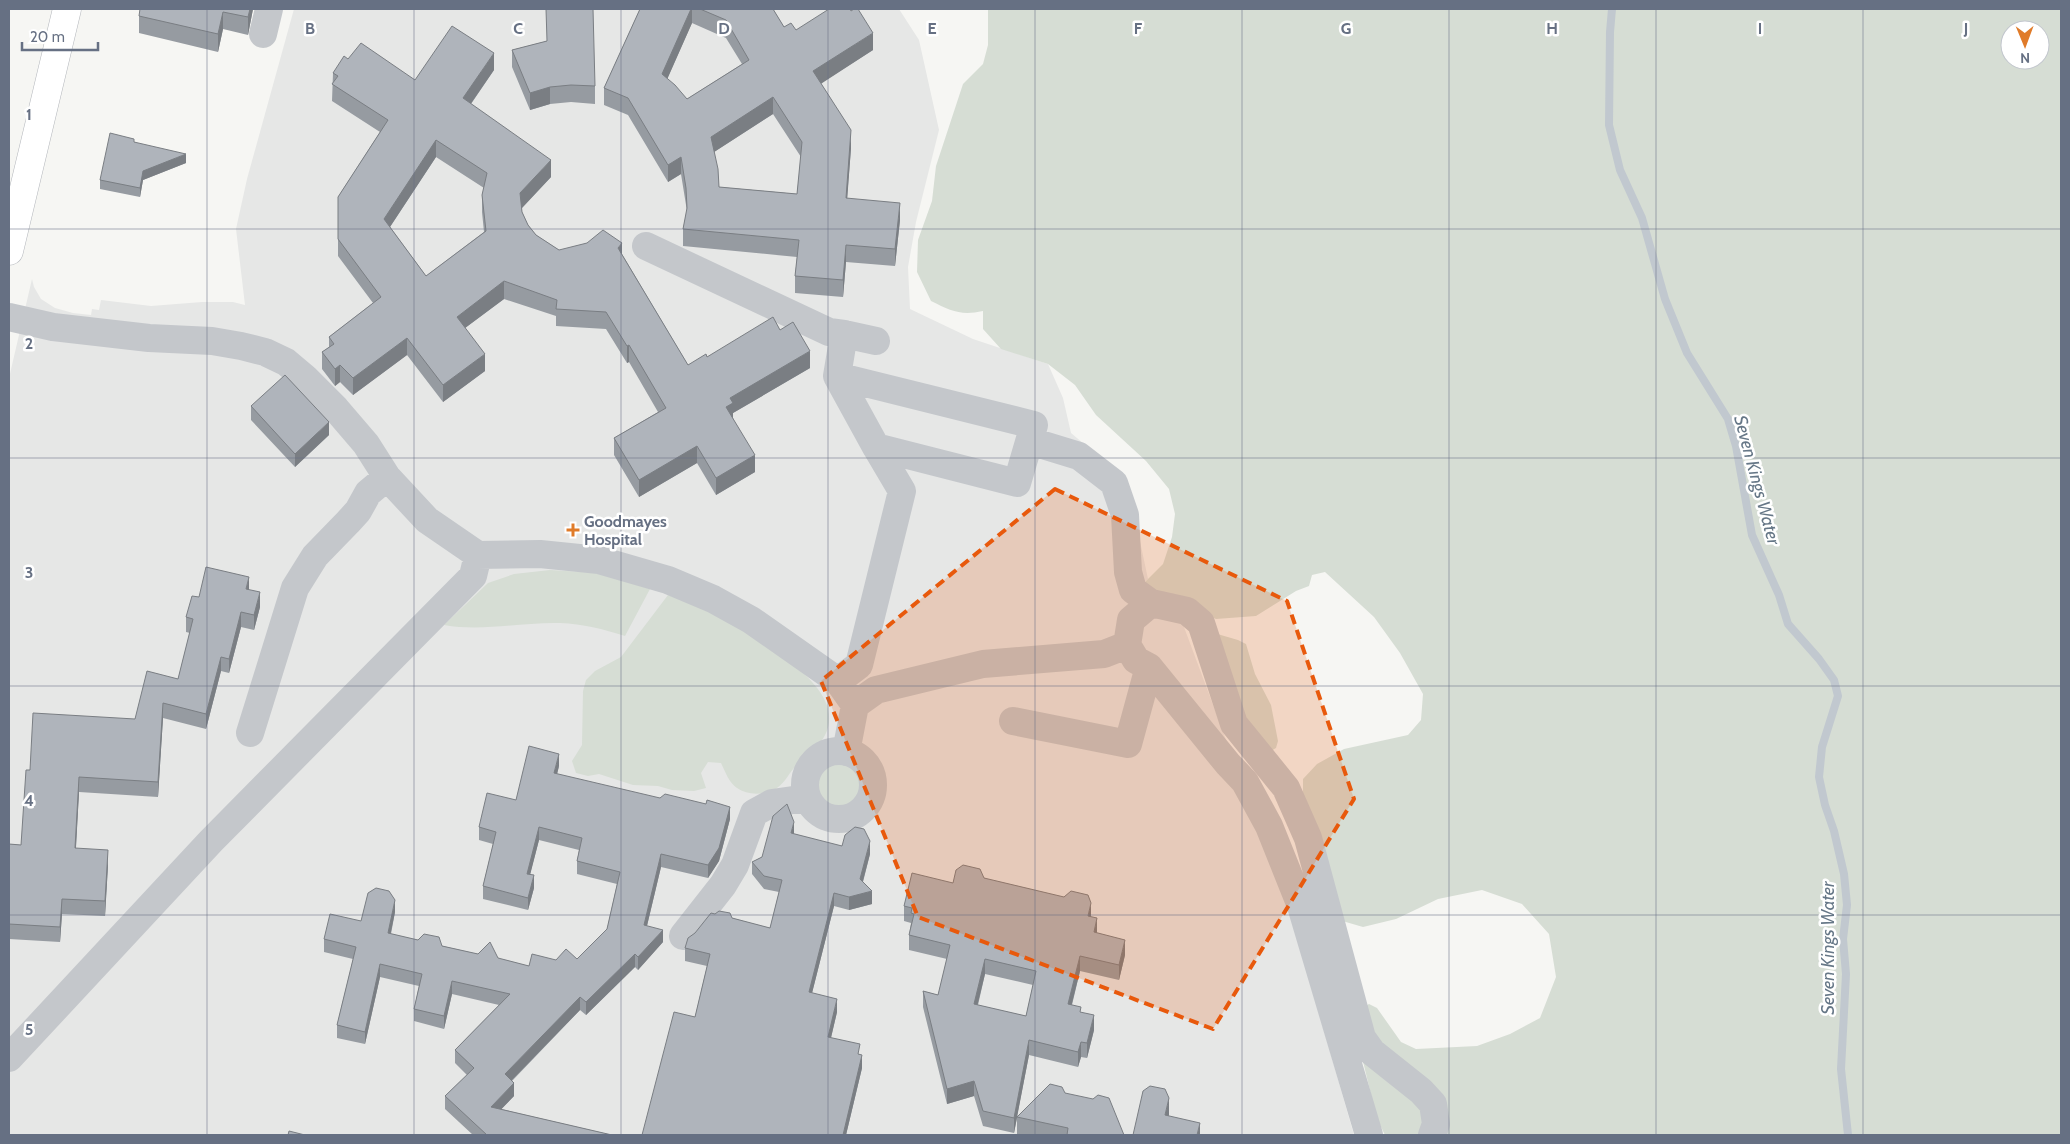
<svg xmlns="http://www.w3.org/2000/svg" width="2070" height="1144" viewBox="0 0 2070 1144" font-family="Cabin,sans-serif">
<style>
.built{fill:#e6e7e6}
.green{fill:#d6ddd4;fill-rule:evenodd}
.lines{fill:none;stroke-linecap:round;stroke-linejoin:round}
.stream{stroke:#c1c8cf;stroke-width:8}
.major-casing{stroke:#b5b8bd;stroke-width:29}
.minor{stroke:#c4c7cb;stroke-width:28}
.major{stroke:#fff;stroke-width:28}
.wall{fill:#969ba1;fill-rule:evenodd}
.shaded-wall{fill:#7a7e83}
.building{fill:#afb4bb;stroke:#7a7e83;fill-rule:evenodd}
.marked{fill:#e8590c;fill-opacity:0.2;stroke:#e8590c;stroke-width:4;stroke-dasharray:10 6;stroke-linejoin:round}
.grid{fill:none;stroke:#667083;stroke-width:1;stroke-opacity:0.55}
.poi-dot{fill:#e07b29;stroke:#fff;stroke-width:2}
.labels{text-anchor:middle;dominant-baseline:central;stroke-width:5;stroke-linejoin:round;paint-order:stroke}
.poi-label{font-size:16px;font-weight:bold;fill:#667083;stroke:#fff;text-anchor:start}
.water-label{font-size:18px;font-style:italic;fill:#667787;stroke:#fff}
.grid-label{font-size:16px;text-anchor:middle;font-weight:bold;fill:#667083;stroke:#fff;stroke-width:5;stroke-linejoin:round;paint-order:stroke}
</style>
<rect width="100%" height="100%" fill="#f6f6f3"/>
<!-- built -->
<path class="built" d="M294 9H899L919 40 939 130 916 222 908 267 910 309 973 339 1048 364 1063 398 1071 433 1127 480 1148 579 1141 586 1181 619 1288 906 1354 1135H9V378L32 279 34 287 41 299 55 308 73 313 91 315 92 309 99 310 101 300 151 306 202 302H233L245 305 236 229 247 179Z"/>
<!-- green -->
<path class="green" d="M988 9H2061V1135H1385L1377 1119 1357 1037 1362 1008 1369 1004 1377 1008 1401 1042 1416 1049 1477 1046 1510 1034 1540 1018 1556 977 1549 934 1522 904 1482 890 1438 899 1396 919 1363 927 1339 920 1303 807V779L1317 764 1344 749 1408 735 1421 720 1423 694 1400 653 1374 617 1325 572 1312 575 1309 586 1296 591 1256 616 1216 619 1141 586 1163 564 1172 537 1175 514 1169 489 1146 461 1096 415 1075 385 1048 364 1001 349 983 329V311C961 316 951 311 931 301L917 272 918 240 932 201 936 166 963 84 983 64 988 45ZM2010 30H2040V60H2010Z
M550 570 598 573 650 589 625 636C603 629 583 624 560 623 521 622 482 632 444 625L488 583 514 574Z
M668 595C709 608 819 665 828 709 834 737 814 748 797 765 789 772 786 782 777 788 766 795 748 796 737 788 729 783 725 771 721 763L708 762 701 773 706 788 694 791 672 790 658 786 633 785 599 774 588 776 576 773 572 761 582 745 583 691 586 680 595 671 621 657Z
M1214 633 1238 640 1246 644 1255 674 1271 705 1278 741 1276 748 1269 752 1243 723Z
M815 785a24 24 0 1 1 48 0a24 24 0 1 1-48 0Z"/>
<g class="lines">
<!-- stream -->
<path class="stream" d="M1612 9 1610 32 1609 125 1620 170 1642 218 1665 299 1687 353 1728 419 1736 446 1752 535 1779 595 1788 624 1819 659 1834 680 1838 696 1822 747 1819 777 1825 805 1834 831 1844 874 1847 905 1843 939 1846 974 1841 1069 1848 1135"/>
<defs>
<path id="major" d="M9 251 67 9"/>
</defs>
<!-- major casing -->
<use href="#major" class="major-casing"/>
<!-- minor -->
<path class="minor" d="M263 34 269 9
M646 246 829 332 844 334 837 376
M9 317 53 327 149 338 212 341 241 346 265 352 286 362 305 378 336 409 366 444 387 477 427 520 478 555 540 554 599 560 668 580 713 599 751 620 838 681 855 705 846 752
M844 334 876 341
M1030 441 1079 456 1114 483 1125 515 1128 572 1133 590 1151 603 1187 611 1201 623 1234 724 1286 788 1308 838 1362 1038 1372 1052 1421 1091 1433 1104 1436 1124 1432 1135
M1151 603 1131 620 1127 645 1136 660 1149 667 1228 764 1245 782 1269 826 1301 906 1369 1135
M838 681 859 665 902 491 876 447 837 376 1034 425 1017 483 876 447
M855 705 876 690 983 664 1104 654 1127 645
M1013 721 1128 744 1149 667
M250 733 295 588 315 556 348 522 358 511 368 493 387 477
M805 785a34 34 0 1 1 68 0a34 34 0 1 1-68 0Z
M683 936 723 885 735 865 754 813 772 803 807 798
M9 1058 211 841 473 576 478 555"/>
<!-- major -->
<use href="#major" class="major"/>
</g>
<!-- wall -->
<path class="wall" d="M253 9 248 35 223 29 218 52 139 33V16Z
M640 9H773L784 27 873 50 821 83 851 148 847 198 900 220 895 266 846 262 843 297 795 293V276L797 257 683 246V229L687 210 686 205 681 174 668 182 628 115 604 105V88ZM692 23 726 38 742 64 687 99 667 79ZM773 114 801 157 797 194 719 187 714 152Z
M547 41 595 86V104L571 102 550 104 530 110 512 67V50Z
M348 59 415 80 494 70 471 104 551 177 522 208V212L528 225 536 235 559 250 622 254 688 365 707 357 780 330 810 368 733 413V418L755 472 716 495 697 463 639 497 614 455V438L658 412 629 362 627 363 606 329 556 326V316L504 299 465 328 485 371 443 402 407 355 353 395 340 382 335 386 322 369V352L329 347V337L373 303 338 256V197L380 132 332 101 333 73ZM436 157 484 188 482 195V212L484 232 426 276 390 227Z
M134 142 186 163 143 180 140 197 100 189V180Z
M251 406 329 435 295 467 251 420Z
M249 590 260 607 254 630 241 627 229 673 221 671 206 729 163 718 158 797 79 792 76 848 108 865 105 916 62 914 60 942 9 939V844L21 845 30 770 135 719 178 679 190 633 186 632V617L199 597Z
M559 766 557 774 730 819 719 861 708 878 661 867 647 926 663 942 638 970 635 967 586 1015 580 1010 512 1081 514 1096 501 1109 612 1135H473L445 1109V1096L467 1075 455 1063V1050L499 1005 452 994 444 1029 414 1021V1009L419 986 380 977 365 1044 337 1038V1025L353 959 324 952V939L361 921 395 912 391 934 529 966 556 960 577 959 607 929 617 884 577 874V861L579 850 539 840 530 874 534 888 528 910 483 899V886L493 844 479 840V827L516 800Z
M794 834 870 854 863 882 872 904 849 910 834 906 812 993 837 1012 831 1038 860 1055 862 1068 846 1135H642L695 1017 707 966 685 961V948L732 918 770 928 779 892 764 889 752 874V862L762 857Z
M984 878 1091 917 1097 933 1125 955 1119 980 1080 971 1072 1005 1081 1013 1094 1030 1087 1058 1081 1057 1078 1067 1029 1055 1017 1116 1065 1093 1124 1135H1023L1017 1134V1118L1014 1133 983 1126 974 1096 947 1104 923 1007V991L938 995 947 959 909 950V935L911 923 904 921V906L953 883ZM985 974 1033 985 1026 1016 978 1005Z"/>
<!-- shaded-wall -->
<path class="shaded-wall" d="M250 9H253L248 35V17Z
M691 9H692V23L662 91V74Z
M223 12V29L218 52V34Z
M873 33V50L813 89V71Z
M494 53V70L463 115V98Z
M550 87V104L530 110V93Z
M773 97V114L711 154V137Z
M851 130V148L846 215V198Z
M436 140V157L384 236V219Z
M186 154V163L143 180 140 197V188L143 171Z
M681 157V174L668 182V165Z
M551 160V177L520 210V193Z
M900 203V220L895 266V249Z
M622 243V260L618 248Z
M846 245V262L843 297V280Z
M504 281V299L457 334V317Z
M407 338V355L353 395V378Z
M629 345V362L627 363V346Z
M810 351V368L733 413V420L726 407 730 398Z
M485 354V371L443 402V385Z
M340 365V382L335 386V369Z
M329 422V435L295 467V454Z
M697 446V463L639 497V480Z
M755 455V472L716 495V478Z
M249 577V592L246 589Z
M260 592V607L254 630V615Z
M241 612V627L229 673V659Z
M221 657V671L206 729V714Z
M163 703V718L158 797V782Z
M559 754V766L554 786V773Z
M79 777V792L75 863V848Z
M730 807V819L719 861 708 878V865Z
M794 822V835L791 833Z
M539 827V840L527 887V874Z
M870 841V854L860 892V879Z
M108 850V865L105 916V901Z
M661 854V867L644 938V925Z
M534 875V888L528 910V898Z
M872 891V904L849 910V897Z
M834 893V906L809 1005V992Z
M62 899V914L60 942V927Z
M395 900V912L388 946V933Z
M1091 903V918L1088 916Z
M1097 918V933L1094 932Z
M663 930V942L638 970V957Z
M1125 940V955L1119 980V965Z
M635 954V967L586 1015V1002Z
M1080 956V971L1068 1019V1004Z
M985 959V974L974 1019V1004Z
M380 964V977L365 1044V1032Z
M452 981V994L444 1029V1016Z
M580 997V1010L505 1087V1074Z
M837 999V1012L828 1050V1037Z
M1094 1015V1030L1087 1058V1043Z
M1029 1040V1055L1014 1133V1118Z
M1081 1042V1057L1078 1067V1052Z
M862 1055V1068L846 1135H843Z
M974 1081V1096L947 1104V1089Z
M514 1083V1096L491 1120V1107Z
M1169 1098V1115L1165 1133V1115Z
M1200 1123V1135H1197Z"/>
<!-- building -->
<path class="building" d="M140 9H250L248 17 223 12 218 34 139 16Z
M546 9H593L595 86 571 85 550 87 530 93 512 50 547 41Z
M640 9H691L662 74 675 85 687 99 749 60 726 20 700 9H773L784 27 791 23 796 30 829 9H850L851 11 854 9H858L873 33 813 71 851 130 846 198 900 203 895 249 846 245 843 280 795 276 799 240 683 229 687 208 686 188 681 157 668 165 628 98 604 88ZM773 97 802 142 797 194 719 187 718 169 711 137Z
M452 26 494 53 463 98 551 160 520 193 522 212 528 225 536 235 559 250 587 243 603 230 622 243 618 248 688 365 706 354 707 357 773 317 780 330 793 322 810 351 730 398 733 403 726 407 755 455 716 478 697 446 639 480 614 438 666 408 629 345 627 346 606 312 556 309 557 300 504 281 457 317 485 354 443 385 407 338 353 378 340 365 335 369 322 352 334 344 329 337 381 297 338 239V197L388 120 332 84 338 76 333 73 344 56 348 59 361 43 415 80ZM436 140 487 173 482 195 486 231 426 276 384 219Z
M110 133 134 139V142L186 154 143 171 140 188 100 180Z
M285 375 329 422 295 454 251 406Z
M206 567 249 577 246 589 260 592 254 615 241 612 229 659 221 657 206 714 163 703 158 782 79 777 75 848 108 850 105 901 62 899 60 927 9 924V844L21 845 26 770H30L33 713 135 719 147 671 178 679 193 619 186 617 192 596 199 597Z
M529 746 559 754 554 773 660 798 665 794 706 804 707 800 730 807 719 848 708 865 661 854 644 925 663 930 638 957 635 954 586 1002 580 997 505 1074 514 1083 491 1107 612 1135H487L445 1096 474 1068 455 1050 510 994 452 981 444 1016 414 1009 422 974 380 964 365 1032 337 1025 356 947 324 939 330 914 361 921 368 893 376 888 389 891 395 900 388 933 418 940 424 934 439 937 442 946 478 954 490 942 498 958 529 966 532 954 556 960 566 949 577 959 607 929 620 872 577 861 582 838 539 827 527 874 534 875 528 898 483 886 496 832 479 827 487 793 516 800Z
M787 804 794 822 791 833 842 846 845 835 855 827 864 829 870 841 860 879 872 891 849 897 834 893 809 992 837 999 828 1037 860 1044 858 1054 862 1055 843 1135H642L674 1012 695 1017 710 954 685 948 688 938 695 933 711 913 715 914 719 911 730 913 732 918 770 928 782 880 764 876 752 862 762 857 773 816Z
M963 865 980 869 984 878 1064 897 1071 891 1088 895 1091 903 1088 916 1097 918 1094 932 1125 940 1119 965 1080 956 1068 1004 1081 1007 1080 1012 1094 1015 1087 1043 1081 1042 1078 1052 1029 1040 1014 1118 983 1111 974 1081 947 1089 923 991 938 995 950 945 909 935 914 914 911 913 912 908 904 906 912 873 953 883 956 870ZM985 959 1036 971 1026 1016 974 1004Z
M1050 1084 1062 1087 1065 1093 1093 1099 1098 1095 1109 1098 1124 1135H1067L1068 1128 1017 1117Z
M1150 1086 1165 1089 1169 1098 1165 1115 1200 1123 1197 1135H1133L1143 1091Z
M289 1131 305 1135H288Z"/>
<!-- marked area -->
<path class="marked" d="M1055 489 1287 601 1354 799 1213 1029 918 917 821 681Z"/>
<!-- grid -->
<path class="grid" d="M207 9V1135M414 9V1135M621 9V1135M828 9V1135M1035 9V1135M1242 9V1135M1449 9V1135M1656 9V1135M1863 9V1135M9 229H2061M9 458H2061M9 686H2061M9 915H2061"/>
<!-- markers -->
<path class="poi-dot" d="M570.5 522.5h5v5h5v5h-5v5h-5v-5h-5v-5h5z"/>
<g class="labels">
<!-- poi labels -->
<g class="poi-label">
<text x="584" y="521">Goodmayes<tspan x="584" dy="18">Hospital</tspan></text>
</g>
<!-- water labels -->
<g class="water-label">
<text transform="translate(1757 480) rotate(75)">Seven Kings Water</text>
<text transform="translate(1828 948) rotate(-90)">Seven Kings Water</text>
</g>
</g>
<g class="grid-label">
<text x="310" y="34">B</text>
<text x="518" y="34">C</text>
<text x="724" y="34">D</text>
<text x="932" y="34">E</text>
<text x="1138" y="34">F</text>
<text x="1346" y="34">G</text>
<text x="1552" y="34">H</text>
<text x="1760" y="34">I</text>
<text x="1966" y="34">J</text>
<text x="29" y="120">1</text>
<text x="29" y="349">2</text>
<text x="29" y="578">3</text>
<text x="29" y="806">4</text>
<text x="29" y="1035">5</text>
</g>
<!-- border -->
<rect width="2070" height="1144" fill="none" stroke="#667083" stroke-width="20"/>
<!-- north arrow -->
<g transform="translate(2025 45) rotate(179)"><circle r="24" fill="#ffffff" stroke="#c2c6cd"/>
<path d="M0-4L9 19L0 12L-9 19Z" fill="#e07b29"/>
<text y="-8" font-size="14" font-weight="bold" text-anchor="middle" fill="#667083">N</text>
</g>
<!-- scale -->
<path d="M22 42v8h76v-8" fill="none" stroke="#667083" stroke-width="2.5"/>
<text x="30" y="42" font-size="15" fill="#667083" stroke="#ffffff" stroke-width="4" paint-order="stroke">20 m</text>
</svg>
